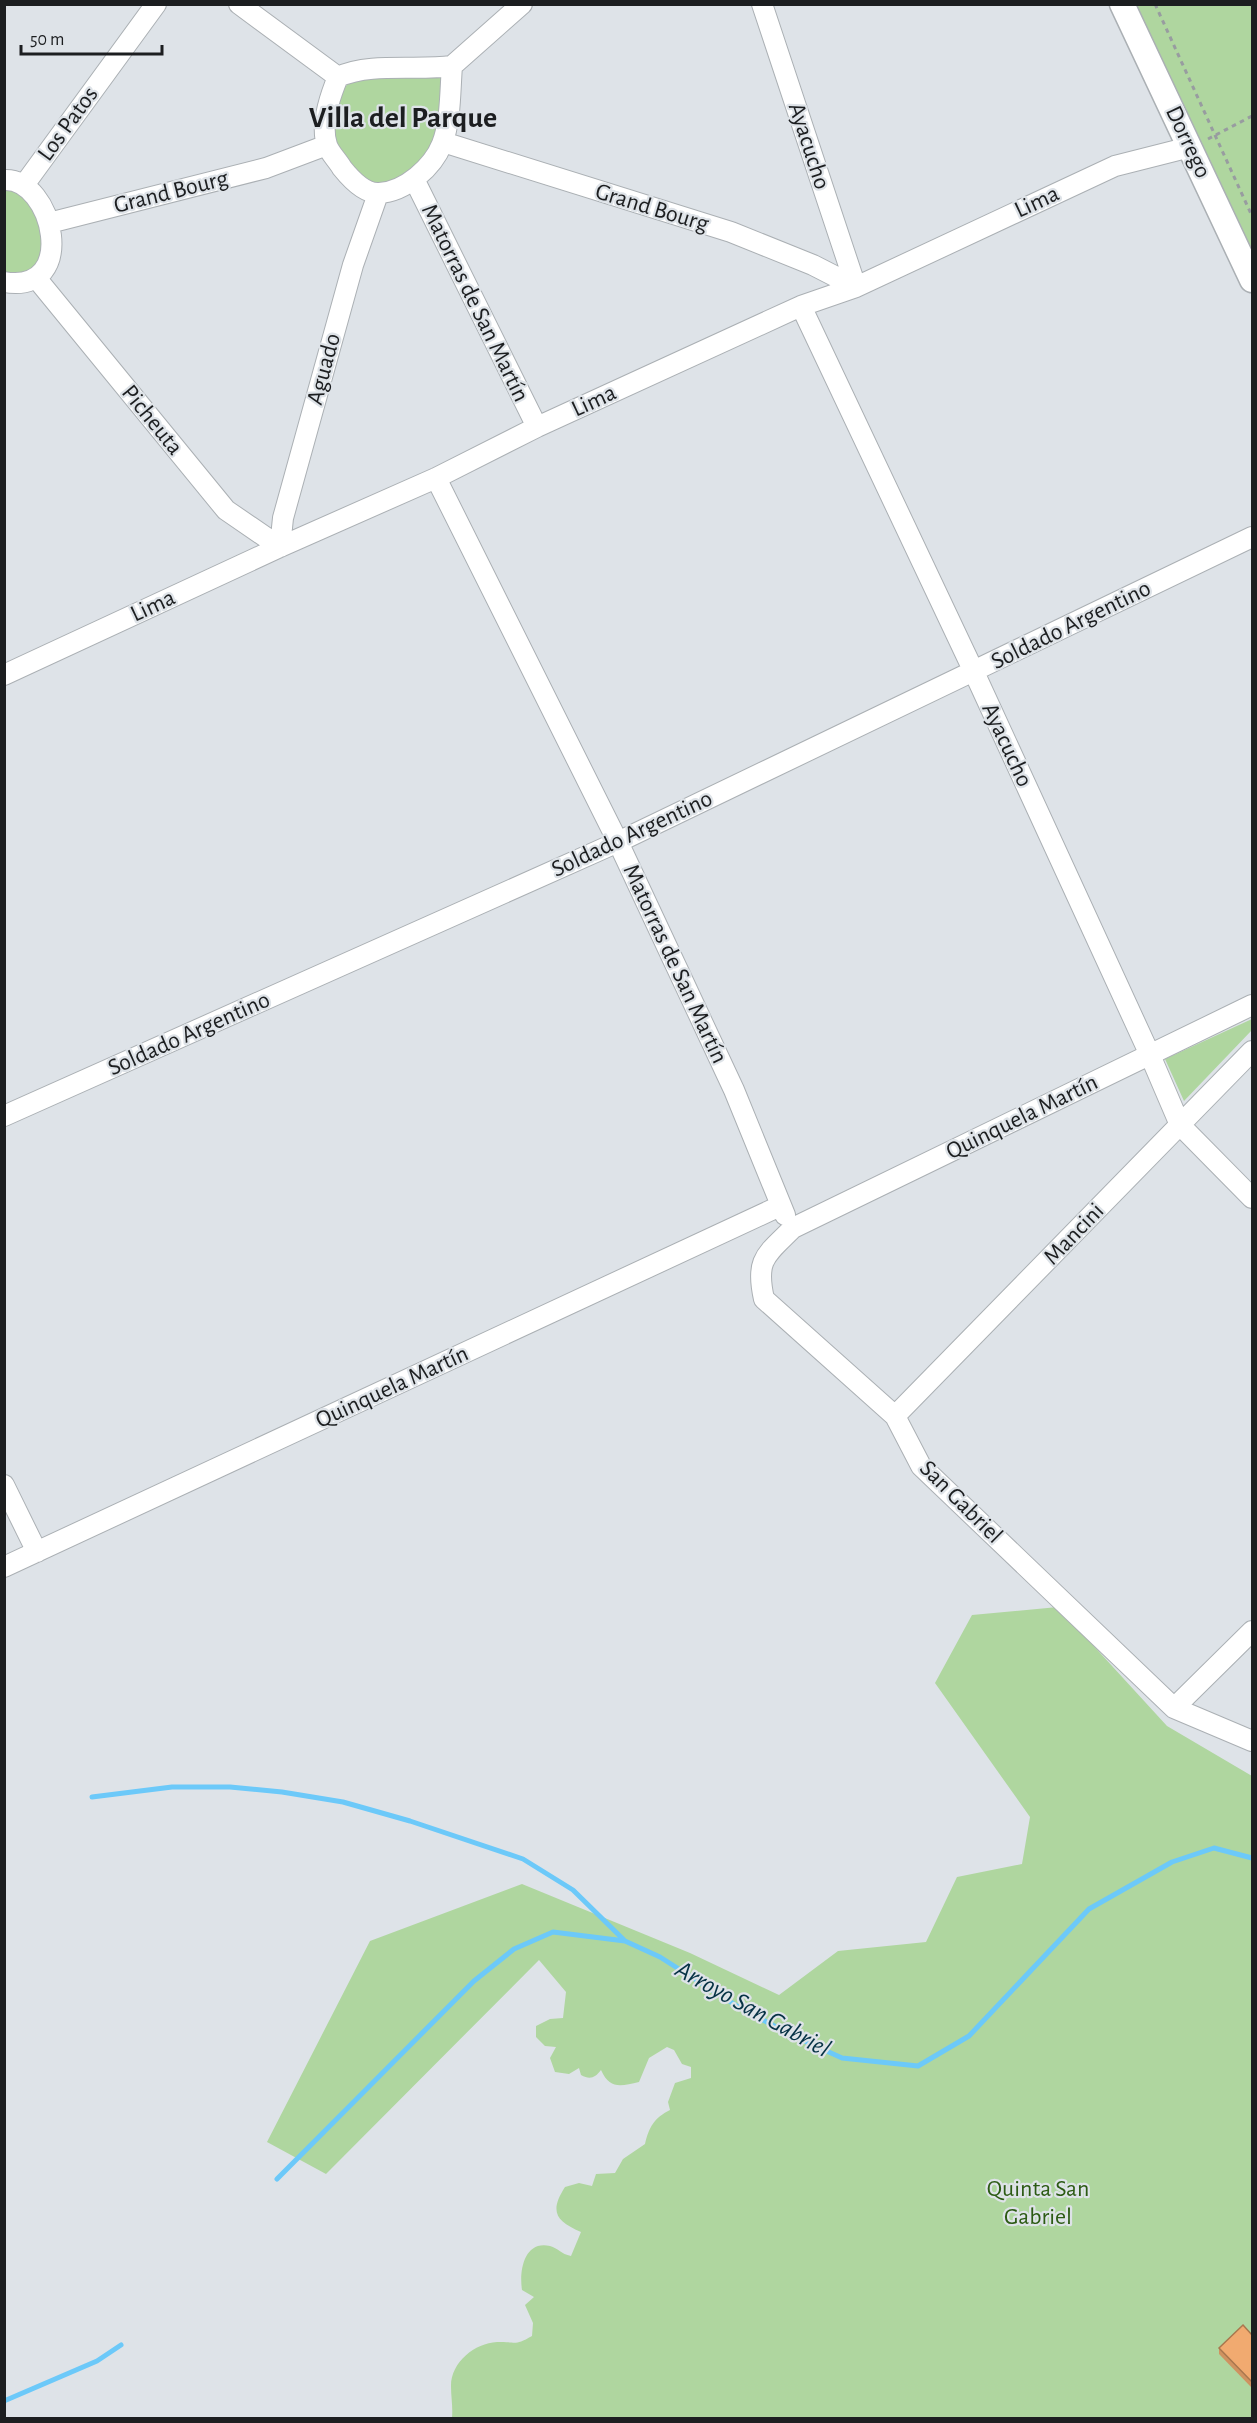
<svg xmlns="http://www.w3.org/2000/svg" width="1257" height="2423" viewBox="0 0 1257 2423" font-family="'Alegreya Sans',sans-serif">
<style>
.green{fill:#afd69f}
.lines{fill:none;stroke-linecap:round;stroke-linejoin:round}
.stream{stroke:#6cc9f9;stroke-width:5}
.minor-casing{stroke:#abb0b4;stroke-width:22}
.tertiary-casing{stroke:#abb0b4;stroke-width:27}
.path{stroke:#989ca0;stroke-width:3;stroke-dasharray:4.5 4.5;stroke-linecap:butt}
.minor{stroke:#fff;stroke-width:20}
.tertiary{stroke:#fff;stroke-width:24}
.wall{fill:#cf9260}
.building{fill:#f1aa70;stroke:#a9774e;stroke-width:1.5}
.labels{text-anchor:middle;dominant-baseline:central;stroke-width:4.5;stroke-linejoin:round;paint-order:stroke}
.street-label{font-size:24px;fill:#1c1e20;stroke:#dee3e8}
.park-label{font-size:24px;fill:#2c5b14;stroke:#dee3e8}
.water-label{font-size:26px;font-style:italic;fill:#063245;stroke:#dee3e8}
.district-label{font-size:30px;font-weight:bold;fill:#1c1e20;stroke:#dee3e8}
</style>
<rect width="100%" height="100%" fill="#dee3e8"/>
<!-- green -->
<path class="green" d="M1131 5H1252V264Z
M443 73C442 91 443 111 440 128 436 144 424 159 412 169 408 173 403 179 398 181 370 194 341 163 335 137 330 117 338 92 353 78Z
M4 186C11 189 21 191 25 196 42 216 48 249 33 270L5 277Z
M1252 1019V1030L1184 1101 1165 1059Z
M1058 1607 1167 1726 1252 1776V2418H452C453 2407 451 2397 451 2386 451 2362 475 2343 497 2342 516 2341 513 2347 532 2336L533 2323 525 2305 534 2297 522 2290C519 2271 524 2240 550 2246 558 2248 561 2254 571 2256L581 2232C556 2221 549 2212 565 2187L579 2183 592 2186 596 2174 615 2173 623 2159 645 2144C649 2127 654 2118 670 2110L668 2102 675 2083 691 2078V2067L682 2064 674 2050 667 2047 649 2058 639 2082C621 2086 610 2090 601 2070 595 2078 590 2080 581 2075L579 2068 569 2074 555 2072 550 2058 556 2047 545 2046 536 2037V2026L550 2019 563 2018 566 1992 539 1960 326 2174 267 2142 370 1941 522 1884 690 1953 779 1995 838 1951 926 1942 957 1877 1022 1864 1030 1817 935 1683 972 1615Z"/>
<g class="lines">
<!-- stream -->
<path class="stream" d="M92 1797 172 1787H230L282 1792 343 1802 410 1821 523 1859 573 1890 624 1940
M277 2179 474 1981 514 1949 553 1932 625 1941 660 1957 737 2006 789 2034 842 2058 918 2066 969 2036 1089 1909 1172 1862 1214 1848 1252 1858
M4 2401 97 2361 121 2345"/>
<defs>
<path id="minor" d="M239 4 338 77
M762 4 856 287
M452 66C450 90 451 121 442 144 433 167 405 192 379 193 364 194 350 178 342 168 338 161 329 152 327 145 320 124 330 96 338 77 371 62 416 71 452 66Z
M452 66 522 4
M443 142 731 232 813 265 856 287
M414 179 537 427
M4 180C53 177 80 295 4 282
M24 185 156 4
M49 223 266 168 327 145
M37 279 226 510 280 547
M801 306 974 672 1150 1055 1180 1125 1252 1198
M436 478 618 842 734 1090 785 1215
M280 547 283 518 353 265 378 194
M4 675 280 547 436 478 537 427 801 306 856 287 1115 166 1190 147
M1252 1005 793 1228C766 1255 755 1259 764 1299L895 1416 921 1466 1174 1708 1252 1741
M4 1116 618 842 1252 537
M895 1416 1252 1051
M4 1485 37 1552
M4 1567 780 1206
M1174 1708 1252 1631"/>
<path id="tertiary" d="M1122 4 1252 280"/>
</defs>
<!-- minor casing -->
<use href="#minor" class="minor-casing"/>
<!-- tertiary casing -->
<use href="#tertiary" class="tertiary-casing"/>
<!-- path -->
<path class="path" d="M1155 4 1252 216
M1208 139 1252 116"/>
<!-- minor -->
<use href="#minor" class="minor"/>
<!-- tertiary -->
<use href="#tertiary" class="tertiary"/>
</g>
<!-- wall -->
<path class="wall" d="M1252 2335V2388L1219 2354V2348Z"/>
<!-- building -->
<path class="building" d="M1243 2325 1252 2335V2382L1219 2348Z"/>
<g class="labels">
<!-- street labels -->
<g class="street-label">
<text transform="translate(68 124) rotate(-54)">Los Patos</text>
<text transform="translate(1188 142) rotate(65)">Dorrego</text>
<text transform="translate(809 146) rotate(72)">Ayacucho</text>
<text transform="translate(171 192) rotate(-14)">Grand Bourg</text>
<text transform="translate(1037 202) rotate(-25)">Lima</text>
<text transform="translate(652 208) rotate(17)">Grand Bourg</text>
<text transform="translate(475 303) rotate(64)">Matorras de San Martín</text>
<text transform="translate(324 369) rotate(-75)">Aguado</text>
<text transform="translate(594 401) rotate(-25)">Lima</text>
<text transform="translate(152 420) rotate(51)">Picheuta</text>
<text transform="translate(153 606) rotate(-25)">Lima</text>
<text transform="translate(1071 625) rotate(-26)">Soldado Argentino</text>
<text transform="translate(1007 745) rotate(65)">Ayacucho</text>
<text transform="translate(632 834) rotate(-25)">Soldado Argentino</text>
<text transform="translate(675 964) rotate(65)">Matorras de San Martín</text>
<text transform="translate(189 1034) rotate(-24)">Soldado Argentino</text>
<text transform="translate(1022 1117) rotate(-26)">Quinquela Martín</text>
<text transform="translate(1074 1234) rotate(-46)">Mancini</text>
<text transform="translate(392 1387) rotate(-25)">Quinquela Martín</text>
<text transform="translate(961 1502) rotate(45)">San Gabriel</text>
</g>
<!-- park labels -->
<g class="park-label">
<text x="1038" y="2189">Quinta San<tspan x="1038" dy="28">Gabriel</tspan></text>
</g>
<!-- water labels -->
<g class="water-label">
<text transform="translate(753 2009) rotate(29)">Arroyo San Gabriel</text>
</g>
<!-- district labels -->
<g class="district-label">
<text x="403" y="118">Villa del Parque</text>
</g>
</g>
<!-- border -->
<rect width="1257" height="2423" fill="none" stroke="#1c1e20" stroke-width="12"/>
<!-- scale -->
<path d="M21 45v9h141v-9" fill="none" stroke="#1c1e20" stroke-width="3"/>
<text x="30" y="45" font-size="18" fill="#1c1e20" stroke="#dee3e8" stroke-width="4.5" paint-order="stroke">50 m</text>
</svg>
